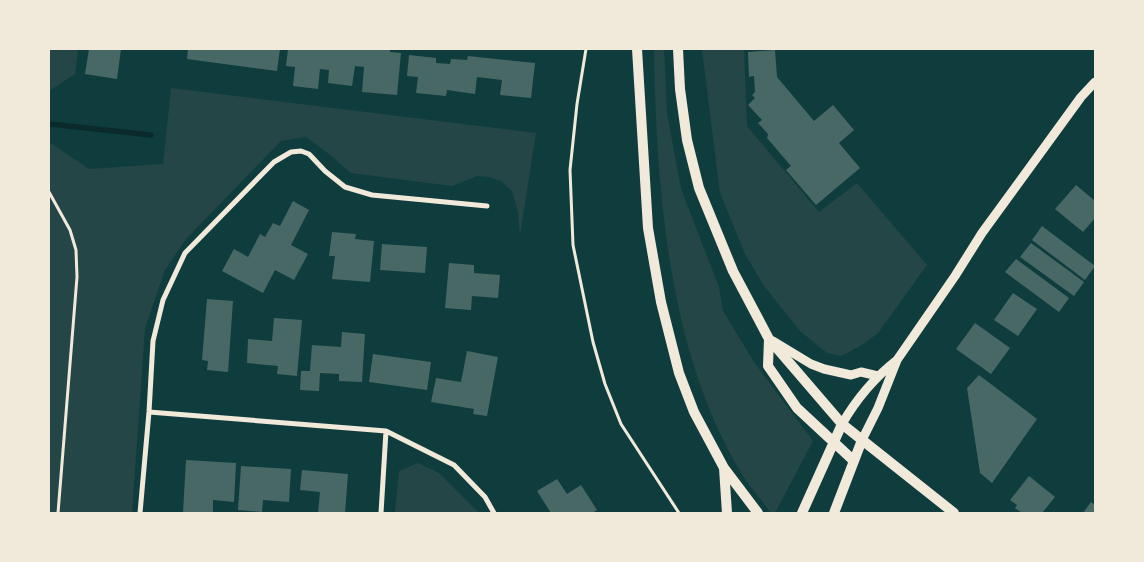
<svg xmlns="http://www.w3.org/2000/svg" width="1144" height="562" viewBox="0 0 1144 562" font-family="'Varela Round',sans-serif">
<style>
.green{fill:#244646}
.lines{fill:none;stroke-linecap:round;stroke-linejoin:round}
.stream{stroke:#0a2a2b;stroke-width:5.5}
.building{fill:#486865}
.path{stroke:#f1e9da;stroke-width:3}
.minor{stroke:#f1e9da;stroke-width:5}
.tertiary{stroke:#f1e9da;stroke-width:9}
.secondary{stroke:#f1e9da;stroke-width:10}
</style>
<rect width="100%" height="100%" fill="#0f3d3e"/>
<!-- green -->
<path class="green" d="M49 49H78L75 74 49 91Z
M654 49H664L667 113 681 189 719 287 723 311 754 362 813 441 775 513H771C762 500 750 487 742 474 668 354 656 186 654 49Z
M702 49H744L747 126 819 212 857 183 927 265 878 333 862 345 841 356 827 353 800 331 764 286 745 254 720 193Z
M171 88 536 133 520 235 518 212 512 191 501 181 489 177 477 176 452 186 351 173 329 154 306 137 281 141 186 239 165 270 145 328 132 513H49V142L89 169 163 164Z
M418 463 439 473 479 513H395L399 471Z"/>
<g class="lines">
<!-- stream -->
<path class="stream" d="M49 124 151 135"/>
</g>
<!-- building -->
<path class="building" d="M89 49H121L117 79 85 74Z
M188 49H280L277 71 187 59Z
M288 49H390V52L401 53 397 95 362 92 364 67 355 66 352 86 328 83 329 70 320 69 318 89 293 86 295 67 286 66Z
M775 50 777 77 814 121 833 105 854 130 839 143 860 168 816 205 786 170 791 166 767 138 768 134 758 123 762 120 748 105 755 98 752 95 755 92 754 76 749 77 748 52Z
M409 55 436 58V63L450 64 451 59 467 60 468 56 535 63 531 98 500 95 502 80 477 77 475 94 447 90 446 96 416 93 418 77 407 76Z
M1076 185 1095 201V218L1083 232 1055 209Z
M293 201 309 210 291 245 308 254 294 280 275 270 263 293 222 271 234 249 248 257 260 234 265 237 273 223 280 226Z
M1042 226 1095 266 1085 280 1032 240Z
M332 232 356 234 355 239 374 241 370 282 332 279 335 256H329Z
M1031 243 1084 282 1074 296 1020 257Z
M382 244 427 247 425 273 380 270Z
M1016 259 1069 298 1059 312 1005 272Z
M449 263 474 265V273L500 275 498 298 472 296 471 310 445 308Z
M1013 293 1037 309 1018 336 994 320Z
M207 299 233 301 228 372 207 370 208 361 202 360Z
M274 318 302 320 297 376 277 374 278 366 247 363 248 339 272 341Z
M975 323 1010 348 991 374 956 349Z
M342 332 365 334 362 382 339 381V374L320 373 319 391 300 390 301 371H310L312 345 341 347Z
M467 351 498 357 487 416 473 414 474 409 431 402 436 378 461 382Z
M373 354 431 362 427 390 369 382Z
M979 375 1037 419 992 483 980 473 967 388Z
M186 460 236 463 234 502 213 500V513H183Z
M241 466 291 469 289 502 263 500 262 512 238 510Z
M302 470 348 474 345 513H318L320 492 300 490Z
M1029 476 1055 497 1042 513H1022L1015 508 1017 505 1010 500Z
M557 479 567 494 581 485 597 510 592 513H551L537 491Z
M1091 502 1095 505V513H1083Z"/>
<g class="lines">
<!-- path -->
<path class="path" d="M586 49 577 104 570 170 573 245 593 342 605 384 621 424 679 513
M49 192 70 230 76 250 77 277 58 513"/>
<!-- minor -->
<path class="minor" d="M149 412 386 431 454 465 485 497 494 513
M140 513 149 412 153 341 163 300 185 253 274 162 291 152 301 151 309 154 325 171 345 187 372 195 487 206
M381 513 386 431"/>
<!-- tertiary -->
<path class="tertiary" d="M773 341 811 364 824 369 851 375 861 372 878 376
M842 424C857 398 874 378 897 360
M862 440 878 408 897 360 955 276 982 233 1081 97 1095 82"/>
<!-- secondary -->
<path class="secondary" d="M637 49 648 228 661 302 679 373 694 412 724 468 758 513
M678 49 680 89 687 140 699 188 733 271 769 339 842 424 954 513
M769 339 768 366 797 408 854 461
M724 468 727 513
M802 513 842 424
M834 513 862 440"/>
</g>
<!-- border -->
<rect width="1144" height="562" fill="none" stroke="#f1e9da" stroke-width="100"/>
</svg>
